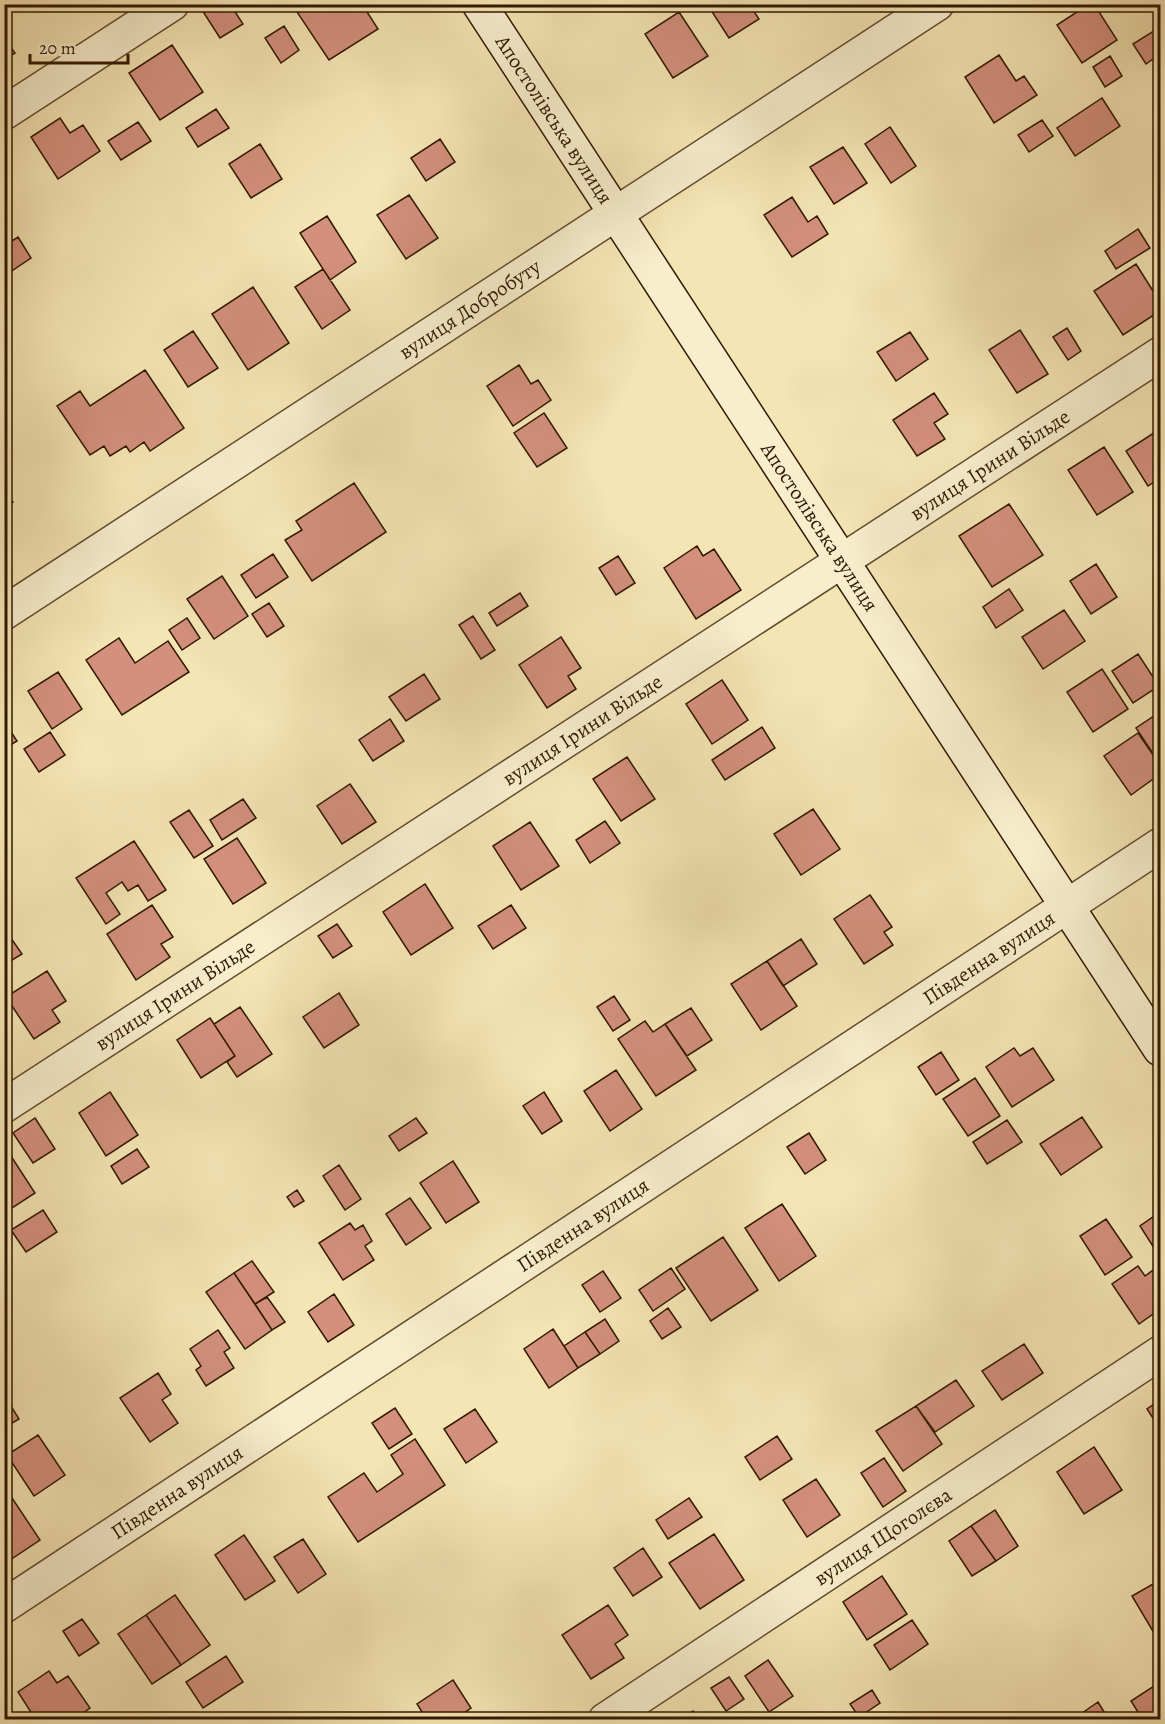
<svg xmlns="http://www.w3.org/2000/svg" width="1165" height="1724" viewBox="0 0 1165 1724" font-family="Alegreya,serif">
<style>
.building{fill:#d3907d;stroke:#311900;stroke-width:1.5}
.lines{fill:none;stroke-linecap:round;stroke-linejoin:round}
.street-casing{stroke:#624c2d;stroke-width:36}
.secondary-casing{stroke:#311900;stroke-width:36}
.street{stroke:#f8eece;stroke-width:33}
.secondary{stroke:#f8eece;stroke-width:33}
.labels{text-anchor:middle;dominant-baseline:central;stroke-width:4.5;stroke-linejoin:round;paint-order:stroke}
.street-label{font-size:21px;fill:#311900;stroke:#f8eece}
</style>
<rect width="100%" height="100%" fill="#f5e5b4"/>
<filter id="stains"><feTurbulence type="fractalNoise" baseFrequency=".00333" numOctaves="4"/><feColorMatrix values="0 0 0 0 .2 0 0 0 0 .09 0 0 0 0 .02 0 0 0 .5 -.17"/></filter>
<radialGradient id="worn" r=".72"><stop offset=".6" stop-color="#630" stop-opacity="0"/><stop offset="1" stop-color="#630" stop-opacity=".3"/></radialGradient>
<!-- building -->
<path class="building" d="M204 4H230L243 24 220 38 200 7Z
M302 4H362L378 29 329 60 295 9Z
M707 4H749L759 19 729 38Z
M1089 4H1094L1117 40 1082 63 1057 25Z
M679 12 708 56 673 78 645 34Z
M284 26 299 50 281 63 265 38Z
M1160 27V54L1146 64 1133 44Z
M4 38 15 53 4 60Z
M172 45 203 92 160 120 129 73Z
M999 55 1016 81 1024 76 1037 95 994 123 965 77Z
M1110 56 1122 76 1105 87 1093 67Z
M1102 98 1120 126 1075 156 1057 128Z
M216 109 229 128 198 147 186 128Z
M60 118 70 133 83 125 100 151 58 179 31 137Z
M1042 120 1053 136 1029 152 1018 135Z
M138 122 151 141 121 160 108 141Z
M890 127 916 166 891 183 865 144Z
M440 139 455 162 426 181 411 158Z
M260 144 282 179 251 198 229 164Z
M843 147 867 183 834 204 810 167Z
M409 195 438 238 406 259 377 215Z
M792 197 808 222 817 216 828 234 792 257 764 215Z
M327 216 356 262 330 280 300 233Z
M1138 229 1150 248 1116 269 1105 251Z
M18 237 31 258 4 276V246Z
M1136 264 1160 302V311L1123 335 1094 291Z
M323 269 350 310 322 329 295 287Z
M253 287 289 343 248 370 212 314Z
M1067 328 1081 351 1068 360 1053 337Z
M1020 330 1048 374 1017 393 989 350Z
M193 331 218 368 188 387 164 350Z
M910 332 928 359 896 381 877 352Z
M519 365 531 384 538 380 551 400 513 426 487 386Z
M145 370 184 428 150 451 144 442 130 452 126 446 110 456 104 446 90 455 57 406 80 391 90 406Z
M934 393 948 414 934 423 945 439 917 456 893 420Z
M544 413 567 448 537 467 514 433Z
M1160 429V478L1148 486 1126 451Z
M1104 447 1133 492 1097 515 1068 470Z
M354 483 386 532 312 581 285 540 302 530 296 521Z
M4 490 13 502 4 507Z
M1009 504 1043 555 992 587 959 536Z
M697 546 703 556 714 549 741 590 696 619 664 568Z
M273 554 288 577 256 598 241 575Z
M618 556 635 583 616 595 599 568Z
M1096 564 1117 597 1091 614 1070 581Z
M222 576 248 616 214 639 187 599Z
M1009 589 1023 610 996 628 983 607Z
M520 593 528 606 497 626 489 613Z
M269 603 284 626 267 637 252 614Z
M1064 610 1085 641 1043 669 1022 637Z
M473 616 495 650 481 659 459 625Z
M187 618 200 638 182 650 169 630Z
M561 637 581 668 568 676 576 689 547 708 519 665Z
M119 638 135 663 168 641 189 672 122 715 86 660Z
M1138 654 1159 686 1133 703 1112 671Z
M1102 669 1128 709 1093 732 1067 692Z
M58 672 82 709 52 729 28 691Z
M424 674 440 699 406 721 389 697Z
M722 680 748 720 712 744 686 704Z
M1160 712V759L1158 761 1136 728Z
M390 719 404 741 373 761 359 740Z
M4 721 17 741 4 749Z
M762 727 775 748 725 780 712 760Z
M50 732 65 755 39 772 24 749Z
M1138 733 1160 765V774L1131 795 1104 756Z
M627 757 655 799 621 821 593 779Z
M350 784 376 822 342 844 317 806Z
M243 799 256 818 222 840 210 820Z
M813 809 840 849 801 875 774 834Z
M189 810 213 846 194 858 170 822Z
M605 821 620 843 590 863 576 840Z
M530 822 559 866 521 890 493 846Z
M237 838 266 883 233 904 204 859Z
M134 841 166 890 148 901 138 885 128 891 122 882 106 893 120 914 106 924 76 878Z
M425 884 453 928 411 955 383 912Z
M870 895 892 927 884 932 893 945 864 964 834 919Z
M152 905 173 937 161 944 170 957 136 980 107 934Z
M511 905 526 928 493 949 478 926Z
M337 924 352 946 333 958 318 936Z
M4 928 22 954 4 965Z
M801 939 817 964 783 986 767 961Z
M767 961 797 1006 761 1030 731 984Z
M47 971 66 1001 52 1010 60 1022 34 1039 6 997Z
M339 993 359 1025 324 1048 303 1017Z
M614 996 630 1020 613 1031 597 1007Z
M240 1007 272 1054 237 1077 227 1062 235 1056 214 1024Z
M691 1008 712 1040 687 1056 665 1024Z
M210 1018 235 1056 201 1078 177 1040Z
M645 1021 653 1032 665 1024 696 1070 656 1096 618 1039Z
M1014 1048 1020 1056 1033 1048 1054 1080 1012 1107 986 1067Z
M941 1052 959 1080 936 1095 918 1067Z
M616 1070 642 1109 610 1131 584 1091Z
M975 1078 1000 1116 968 1136 943 1099Z
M110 1092 138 1135 106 1156 79 1113Z
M544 1092 562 1121 542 1134 523 1106Z
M1082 1117 1102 1147 1061 1175 1040 1144Z
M35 1118 55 1149 33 1163 13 1133Z
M416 1118 427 1133 399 1151 389 1136Z
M1007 1120 1022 1142 987 1164 973 1142Z
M809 1133 826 1160 805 1174 787 1147Z
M137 1149 149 1167 122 1184 111 1166Z
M7 1150 35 1193 6 1212 4 1151Z
M453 1161 479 1202 446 1223 420 1183Z
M339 1165 361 1199 345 1210 323 1176Z
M297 1190 304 1201 294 1207 287 1197Z
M410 1198 431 1228 406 1245 386 1214Z
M782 1204 816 1256 779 1281 745 1228Z
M43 1210 57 1232 26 1252 11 1230Z
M1160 1212V1244L1154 1248 1140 1226Z
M1106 1219 1132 1257 1105 1275 1080 1236Z
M350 1223 355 1230 363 1225 372 1241 365 1246 374 1260 343 1280 319 1243Z
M723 1237 758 1290 711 1321 676 1268Z
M252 1261 274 1292 255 1304 234 1273Z
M1160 1265V1309L1139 1324 1112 1284 1138 1266 1145 1276Z
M671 1268 685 1289 653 1311 639 1290Z
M603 1271 621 1298 600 1312 582 1285Z
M234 1273 272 1330 245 1349 206 1292Z
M334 1294 354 1325 328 1342 308 1312Z
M267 1297 285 1322 272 1330 255 1304Z
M668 1308 681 1327 662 1339 650 1321Z
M605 1319 619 1341 600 1354 585 1332Z
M553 1329 578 1368 549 1388 524 1349Z
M218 1330 230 1348 224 1352 234 1368 206 1386 196 1370 201 1366 190 1349Z
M585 1332 600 1354 578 1368 564 1346Z
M1024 1344 1043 1373 1002 1400 982 1371Z
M158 1373 171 1394 162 1400 178 1423 150 1442 120 1398Z
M956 1380 974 1406 935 1432 916 1406Z
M4 1398H6L19 1419 4 1428Z
M1160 1400V1429L1147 1409Z
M916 1406 942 1444 903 1471 876 1431Z
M395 1408 412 1434 389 1449 372 1423Z
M475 1409 497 1442 466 1463 444 1429Z
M38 1435 65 1475 34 1496 7 1455Z
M777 1436 792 1459 760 1480 745 1457Z
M415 1439 445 1485 358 1542 328 1497 364 1473 377 1492 403 1474 391 1455Z
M1094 1447 1122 1490 1084 1514 1057 1472Z
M884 1458 906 1491 883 1507 861 1473Z
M816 1479 840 1515 807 1537 783 1500Z
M12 1498 40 1540 10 1560 4 1551V1503Z
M689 1498 702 1517 668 1539 656 1520Z
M995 1510 1018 1546 996 1561 971 1526Z
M971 1526 996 1561 972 1576 949 1541Z
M714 1534 744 1580 700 1609 669 1563Z
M244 1535 275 1581 245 1600 215 1555Z
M303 1539 326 1574 298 1593 274 1557Z
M643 1548 662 1577 633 1596 614 1568Z
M882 1576 907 1614 867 1640 843 1602Z
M1160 1580V1629L1154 1633 1132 1596Z
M175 1595 210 1645 181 1665 146 1615Z
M608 1605 628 1635 615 1644 624 1658 591 1679 562 1635Z
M146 1615 181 1665 152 1684 118 1634Z
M82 1619 99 1643 79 1656 63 1631Z
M912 1620 928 1644 890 1670 874 1645Z
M226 1656 243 1682 203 1708 186 1682Z
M768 1660 793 1696 769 1712 745 1676Z
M49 1671 57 1683 68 1676 90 1708 73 1720H36L18 1692Z
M729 1677 744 1699 726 1711 711 1688Z
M453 1680 471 1708 454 1720H427L417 1704Z
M1154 1686 1160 1697V1720H1143L1131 1701Z
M872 1690 880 1703 859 1717 850 1704Z
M1098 1702 1109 1720H1072Z
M693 1711 699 1720H680Z"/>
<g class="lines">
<defs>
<g id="street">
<path d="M4 113 172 4"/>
<path id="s1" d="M4 613 937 4"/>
<path id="s2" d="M4 1106 1160 354"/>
<path id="s3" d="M4 1606 1160 845"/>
<path id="s4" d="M605 1720 1160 1353"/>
</g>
<g id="secondary">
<path id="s5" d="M479 4 1160 1049"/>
</g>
</defs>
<!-- street casing -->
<use href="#street" class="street-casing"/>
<!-- secondary casing -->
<use href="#secondary" class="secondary-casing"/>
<!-- street -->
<use href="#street" class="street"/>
<!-- secondary -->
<use href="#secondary" class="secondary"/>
</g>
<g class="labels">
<!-- street labels -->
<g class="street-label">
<text stroke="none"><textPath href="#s5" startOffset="138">Апостолівська вулиця</textPath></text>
<text stroke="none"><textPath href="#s1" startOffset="556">вулиця Добробуту</textPath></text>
<text stroke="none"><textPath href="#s2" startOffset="1176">вулиця Ірини Вільде</textPath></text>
<text stroke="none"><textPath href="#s5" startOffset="624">Апостолівська вулиця</textPath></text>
<text stroke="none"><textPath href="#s2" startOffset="690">вулиця Ірини Вільде</textPath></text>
<text stroke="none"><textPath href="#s3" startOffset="1179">Південна вулиця</textPath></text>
<text stroke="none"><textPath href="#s2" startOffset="204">вулиця Ірини Вільде</textPath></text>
<text stroke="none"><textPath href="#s3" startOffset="693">Південна вулиця</textPath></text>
<text stroke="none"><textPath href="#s3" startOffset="207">Південна вулиця</textPath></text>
<text stroke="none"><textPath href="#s4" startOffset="333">вулиця Щоголєва</textPath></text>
</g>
</g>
<!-- margin -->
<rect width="1165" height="1724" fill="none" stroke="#f5e5b4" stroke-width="24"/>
<rect x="6" y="6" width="1153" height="1712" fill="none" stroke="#311900" stroke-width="3"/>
<rect x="12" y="12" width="1141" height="1700" fill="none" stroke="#311900" stroke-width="1.5"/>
<!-- scale -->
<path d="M30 54v9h98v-9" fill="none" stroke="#311900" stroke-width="3"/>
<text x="39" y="54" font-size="18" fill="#311900" stroke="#f8eece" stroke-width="4.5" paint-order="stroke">20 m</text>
<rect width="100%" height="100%" filter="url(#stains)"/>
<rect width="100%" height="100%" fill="url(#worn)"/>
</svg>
